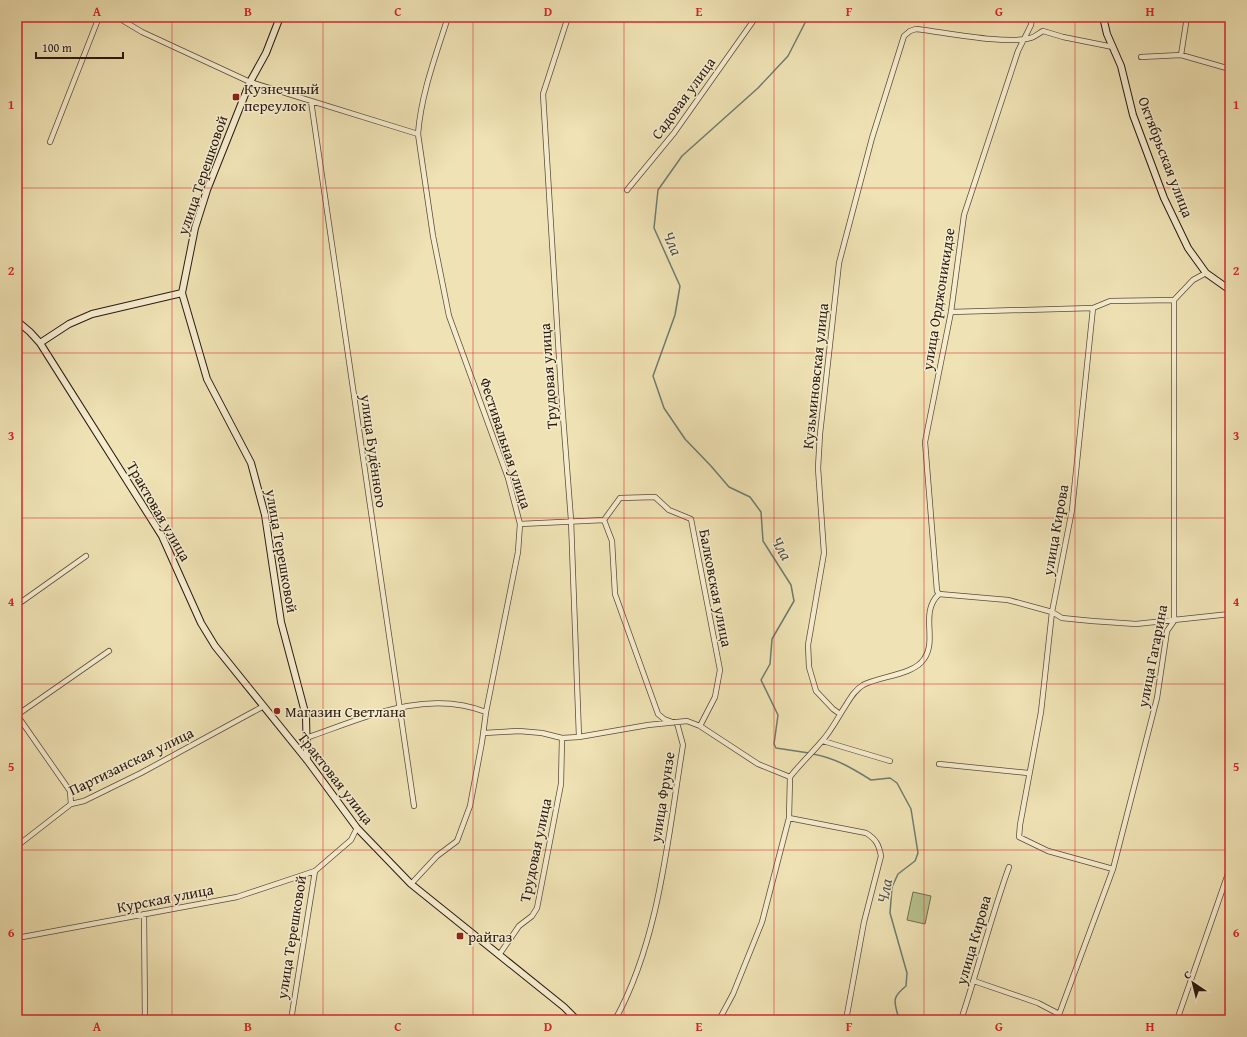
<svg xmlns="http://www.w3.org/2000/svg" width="1247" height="1037" viewBox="0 0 1247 1037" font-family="'Gentium Book Plus',serif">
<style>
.pitch{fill:#b7c38e;stroke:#706e50}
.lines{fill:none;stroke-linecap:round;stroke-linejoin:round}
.stream{stroke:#6d7c70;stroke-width:1.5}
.street-casing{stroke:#5a4c3a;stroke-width:6}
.secondary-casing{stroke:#291a11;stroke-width:8}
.street{stroke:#f5ecce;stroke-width:4.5}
.secondary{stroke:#f5ecce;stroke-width:6}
.grid{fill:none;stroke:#d62828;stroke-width:1;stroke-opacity:0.55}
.poi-dot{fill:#8f2418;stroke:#f5ecce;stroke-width:1.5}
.labels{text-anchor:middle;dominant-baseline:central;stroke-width:3;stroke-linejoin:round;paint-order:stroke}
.poi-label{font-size:15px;fill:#291a11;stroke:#f5ecce;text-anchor:start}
.street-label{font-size:15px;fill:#291a11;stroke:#f5ecce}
.water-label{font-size:16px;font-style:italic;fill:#515349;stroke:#f5ecce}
.neatline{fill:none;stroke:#d62828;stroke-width:1.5}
.grid-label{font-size:13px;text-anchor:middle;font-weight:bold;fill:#d62828}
</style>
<rect width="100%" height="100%" fill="#efe2b4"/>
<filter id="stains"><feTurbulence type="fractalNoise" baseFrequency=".005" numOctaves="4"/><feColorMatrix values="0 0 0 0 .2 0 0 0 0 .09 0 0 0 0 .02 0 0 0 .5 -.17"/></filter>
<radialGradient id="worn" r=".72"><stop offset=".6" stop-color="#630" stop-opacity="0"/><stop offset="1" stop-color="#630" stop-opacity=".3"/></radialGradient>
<!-- pitch -->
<path class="pitch" d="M913 892 931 896 925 924 907 920Z"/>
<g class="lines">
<!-- stream -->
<path class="stream" d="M808 17 788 56 758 88 682 156 658 190 654 228 680 286 675 315 653 376 664 408 685 439 711 466 729 487 750 497 761 512 763 541 791 585 794 601 772 639 770 664 761 680 778 715 774 744 776 748 809 753
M813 754C835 758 852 768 871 780L890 778 897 783 911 809 918 853 915 861 898 874 892 887 890 913 907 973 906 986C890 999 895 1002 899 1020"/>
<defs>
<path id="street" d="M117 17 142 32 250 82 418 134
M568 17 543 94 561 390 571 520 579 737
M1181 55 1187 17
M1141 57 1181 55 1230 69
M311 101 414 806
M50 142 99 17
M627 190 674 133 756 17
M951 312 1093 308
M604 520 612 541 615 594 658 714 664 719 675 723
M520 524 604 520 620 498 655 497 669 510 691 519 720 670 715 697 700 726
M939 594 937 591 925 442 951 312 964 215 1018 51 1031 25 1032 17
M17 605 86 556
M840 714 833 709 816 691 809 667 808 645 824 553 818 468 820 434 839 263 872 138 904 36 910 31 916 29C944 32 1006 45 1030 38 1035 37 1039 33 1043 31L1063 37 1113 47
M17 715 109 651
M17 715 70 791 71 804
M484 733 519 731 542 733 562 738 579 737 648 725 687 721 700 726 758 764 790 777
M306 738C364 718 426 688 486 712
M823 741 890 761
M939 764 1028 773
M790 777C800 764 812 753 822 741 832 730 838 717 846 705 851 697 855 690 863 685 880 676 914 675 924 659 938 639 919 613 939 594L1008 600 1052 612 1062 618 1092 621 1136 624 1230 614
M789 818 866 833C876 839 879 845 881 856L864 922 846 1020
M17 846 71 804 84 801 141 773 262 707
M1113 869 1048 851 1019 837 1020 825 1041 712 1052 612 1072 510 1093 308 1110 301 1174 300
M411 884 437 856 457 841 470 806 482 742 486 712 518 552 520 524 508 478 449 316 433 236 418 134C421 94 436 55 448 17
M144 914 145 1020
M17 938 237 897 315 871
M499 955 519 926 532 916 537 908 561 784 562 738
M974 981 1038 1003 1059 1014
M291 1020 315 871 351 840 357 828
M615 1020C660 939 668 835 683 745L677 723
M719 1020 733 994 762 922 789 818 790 777
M961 1020C978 969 991 917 1009 867
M1057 1020 1113 869 1157 698 1167 631 1174 621V300L1193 280 1206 273
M1177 1020 1230 868"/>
<path id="secondary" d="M280 17 266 53 250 82 207 190 195 228 182 293 207 379 251 463 265 515 281 622 306 716 307 760
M1103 17 1107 34 1121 66 1133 115 1164 198 1188 248 1206 273 1230 290
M17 321 30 332 40 343 162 536 201 623 215 646 307 760 357 828 411 884 564 1007 577 1020
M40 343 69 324 92 314 182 293"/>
</defs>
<!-- street casing -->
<use href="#street" class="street-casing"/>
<!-- secondary casing -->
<use href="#secondary" class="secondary-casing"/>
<!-- street -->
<use href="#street" class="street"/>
<!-- secondary -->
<use href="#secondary" class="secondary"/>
</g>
<!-- grid -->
<path class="grid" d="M172 17V1020M323 17V1020M473 17V1020M624 17V1020M774 17V1020M924 17V1020M1075 17V1020M17 188H1230M17 353H1230M17 518H1230M17 684H1230M17 850H1230"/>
<!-- markers -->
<g class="poi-dot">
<rect x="232" y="93" width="8" height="8" rx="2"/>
<circle cx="277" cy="711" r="4"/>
<rect x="456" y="932" width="8" height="8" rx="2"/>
</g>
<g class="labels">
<!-- poi labels -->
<g class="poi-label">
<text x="244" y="88">Кузнечный<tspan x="244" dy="17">переулок</tspan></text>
<text x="285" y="711">Магазин Светлана</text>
<text x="468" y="936">райгаз</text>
</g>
<!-- street labels -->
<g class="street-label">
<text transform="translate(683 98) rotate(-54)">Садовая улица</text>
<text transform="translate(1166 157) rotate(69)">Октябрьская улица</text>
<text transform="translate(202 175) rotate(-71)">улица Терешковой</text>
<text transform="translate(938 299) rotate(-81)">улица Орджоникидзе</text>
<text transform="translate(548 376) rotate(-94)">Трудовая улица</text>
<text transform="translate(815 376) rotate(-84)">Кузьминовская улица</text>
<text transform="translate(506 443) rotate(72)">Фестивальная улица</text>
<text transform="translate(374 451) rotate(82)">улица Будённого</text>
<text transform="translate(159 511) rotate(60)">Трактовая улица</text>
<text transform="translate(1055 530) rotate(-80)">улица Кирова</text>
<text transform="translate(282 551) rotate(80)">улица Терешковой</text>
<text transform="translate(716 588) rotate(79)">Балковская улица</text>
<text transform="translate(1152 656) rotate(-79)">улица Гагарина</text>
<text transform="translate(131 761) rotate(-26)">Партизанская улица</text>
<text transform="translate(336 778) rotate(52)">Трактовая улица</text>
<text transform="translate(662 797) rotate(-81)">улица Фрунзе</text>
<text transform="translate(535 850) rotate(-78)">Трудовая улица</text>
<text transform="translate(165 898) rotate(-11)">Курская улица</text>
<text transform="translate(291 937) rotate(-81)">улица Терешковой</text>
<text transform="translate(973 940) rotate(-74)">улица Кирова</text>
</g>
<!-- water labels -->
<g class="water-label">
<text transform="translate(673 243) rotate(66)">Чла</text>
<text transform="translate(782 548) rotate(60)">Чла</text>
<text transform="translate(884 891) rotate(-79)">Чла</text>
</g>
</g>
<!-- margin -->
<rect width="1247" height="1037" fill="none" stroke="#efe2b4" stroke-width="44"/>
<!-- north arrow -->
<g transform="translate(1193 983) rotate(325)" stroke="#f5ecce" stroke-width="3" paint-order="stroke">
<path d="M0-3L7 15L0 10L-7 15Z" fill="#291a11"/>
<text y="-6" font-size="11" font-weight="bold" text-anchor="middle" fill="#291a11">С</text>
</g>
<!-- scale -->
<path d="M36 52v6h87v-6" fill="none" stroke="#291a11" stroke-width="2"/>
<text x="42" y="52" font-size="12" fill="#291a11" stroke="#f5ecce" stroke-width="3" paint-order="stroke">100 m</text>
<rect x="22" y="22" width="1203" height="993" class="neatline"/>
<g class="grid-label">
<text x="97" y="16">A</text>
<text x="248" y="16">B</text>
<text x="398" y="16">C</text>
<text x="548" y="16">D</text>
<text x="699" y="16">E</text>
<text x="849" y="16">F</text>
<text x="999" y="16">G</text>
<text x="1150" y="16">H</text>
<text x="11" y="109">1</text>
<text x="1236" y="109">1</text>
<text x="11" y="275">2</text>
<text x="1236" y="275">2</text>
<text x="11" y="440">3</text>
<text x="1236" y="440">3</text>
<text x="11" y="606">4</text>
<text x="1236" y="606">4</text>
<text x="11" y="771">5</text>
<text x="1236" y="771">5</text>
<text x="11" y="937">6</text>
<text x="1236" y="937">6</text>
<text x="97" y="1031">A</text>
<text x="248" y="1031">B</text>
<text x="398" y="1031">C</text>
<text x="548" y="1031">D</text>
<text x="699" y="1031">E</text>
<text x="849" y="1031">F</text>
<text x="999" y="1031">G</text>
<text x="1150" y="1031">H</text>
</g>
<rect width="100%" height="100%" filter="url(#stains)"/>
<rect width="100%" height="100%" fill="url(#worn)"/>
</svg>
